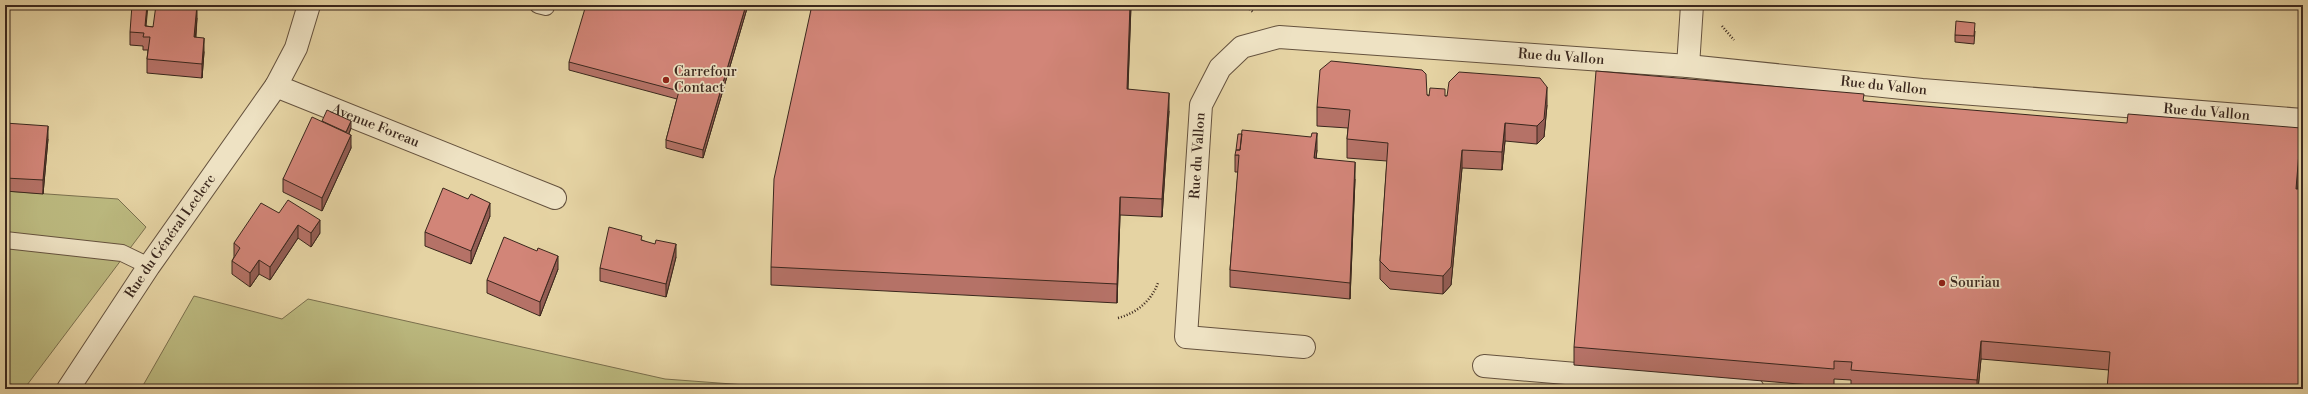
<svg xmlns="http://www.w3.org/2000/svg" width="2308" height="394" viewBox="0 0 2308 394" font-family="'Libre Bodoni',serif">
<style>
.green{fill:#bcba80;stroke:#7b704e}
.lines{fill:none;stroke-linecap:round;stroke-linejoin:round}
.service-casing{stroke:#65523e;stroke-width:18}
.minor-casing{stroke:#65523e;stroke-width:24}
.path{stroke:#3a271d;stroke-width:2.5;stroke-dasharray:1 2;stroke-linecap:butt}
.service{stroke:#eee2c3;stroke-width:16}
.minor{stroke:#eee2c3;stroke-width:22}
.wall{fill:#b57267;stroke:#3a271d}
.shaded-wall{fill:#935d54;stroke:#3a271d}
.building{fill:#d28578;stroke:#3a271d}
.poi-dot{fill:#8f2418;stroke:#eee2c3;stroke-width:1.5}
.labels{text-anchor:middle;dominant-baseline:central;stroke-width:3.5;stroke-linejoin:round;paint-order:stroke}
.street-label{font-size:14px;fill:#3a271d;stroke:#eee2c3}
.poi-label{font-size:14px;fill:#3a271d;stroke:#eee2c3;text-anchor:start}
</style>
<rect width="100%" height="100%" fill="#e5d3a3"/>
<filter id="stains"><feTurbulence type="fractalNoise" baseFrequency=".005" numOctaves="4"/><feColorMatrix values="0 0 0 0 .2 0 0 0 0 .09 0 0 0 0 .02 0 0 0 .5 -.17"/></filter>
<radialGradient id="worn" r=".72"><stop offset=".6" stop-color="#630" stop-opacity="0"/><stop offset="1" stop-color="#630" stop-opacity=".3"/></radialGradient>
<!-- green -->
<path class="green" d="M5 191 118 199 146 227 24 389H5Z
M194 296 282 319 308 299 665 379 799 389H141Z"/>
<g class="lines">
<defs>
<path id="service" d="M538 5 546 7
M5 240 122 253 149 266"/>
<g id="minor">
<path id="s1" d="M309 5 296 48 276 86 555 198"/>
<path d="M1688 66 1692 5"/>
<path id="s2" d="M1304 347 1186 337 1201 105 1220 68 1242 47 1279 37 1688 66 1922 90 2303 120"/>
<path d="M1484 366 1753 389"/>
<path id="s3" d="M68 389 149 266 276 86"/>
</g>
</defs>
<!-- service casing -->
<use href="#service" class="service-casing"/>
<!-- minor casing -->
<use href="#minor" class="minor-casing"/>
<!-- path -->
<path class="path" d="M1245 5 1254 13
M1722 26 1734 40
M1118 318C1137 313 1151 301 1158 283
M5 382 19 389"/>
<!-- service -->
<use href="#service" class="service"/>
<!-- minor -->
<use href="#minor" class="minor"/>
</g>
<!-- wall -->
<path class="wall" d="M748 5 703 158 666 148V140L677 99 569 70V62Z
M1131 5 1128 89 1169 111 1162 217 1120 215 1117 303 771 285V267Z
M197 18 196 37 204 52 202 78 147 73V59L148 50H143V46L130 45V32L146 26 153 27Z
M1975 31 1974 44 1955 42V35Z
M1427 95 1445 96 1547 105 1544 137 1537 144 1505 141 1502 170 1462 168 1451 285 1443 294 1390 289 1380 279V261L1387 161 1347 158V139L1348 128 1317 126V107Z
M1864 101 2301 146 2109 370 1981 359 1978 389H1851V380L1834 379V387L1574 365V347Z
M322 121 351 128 349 134 351 148 322 211 283 192V179Z
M5 123 48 139 43 194 5 191Z
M1317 150 1316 158 1355 179 1350 299 1230 287V270L1238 172H1235V155Z
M279 213 320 233 311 247 298 238 270 280 259 274 250 287 232 274V261L234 257V243Z
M490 216 471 264 425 246V232Z
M642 240 676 257 666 297 600 281V268Z
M558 269 540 316 487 293V280Z"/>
<!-- shaded-wall -->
<path class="shaded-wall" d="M147 5H148L145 37V26Z
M197 5V18L194 51V37Z
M746 5H748L703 158V150Z
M1130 5H1131L1127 107V89Z
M204 38V52L202 78V64Z
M1547 87V105L1544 137 1537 144V126Z
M1169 93V111L1162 217V199Z
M351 121V128L344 145V137Z
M1505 123V141L1502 170V152Z
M48 126V139L43 194V180Z
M2301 128V146L2296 207V189Z
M1317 133V150L1314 175V158Z
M351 135V148L322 211V198Z
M1462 150V168L1451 285 1443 294V276Z
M1355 162V179L1350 299V283Z
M1120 197V215L1117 303V284Z
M490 203V216L471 264V251Z
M320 220V233L311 247V233Z
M298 225V238L270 280V267Z
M676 244V257L666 297V284Z
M558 256V269L540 316V302Z
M259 260V274L250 287V273Z
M1981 341V359L1978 389H1977V380Z"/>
<!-- building -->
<path class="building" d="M132 5H147L145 26 153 27 156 5H197L194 37 204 38 202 64 147 59 150 37H143L144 33 130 32Z
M586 5H746L703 150 666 140 679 91 569 62Z
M812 5H1130L1127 89 1169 93 1162 199 1120 197 1117 284 771 267 774 179Z
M1956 21 1975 23 1974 36 1955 35Z
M1331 61 1422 70 1426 74 1427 95 1429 96 1430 88 1445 89V96H1447L1449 82 1459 72 1540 78 1547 87 1544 119 1537 126 1505 123 1502 152 1462 150 1451 267 1443 276 1390 271 1380 261 1388 143 1347 139 1350 110 1317 107 1320 70Z
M1596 71 1864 94 1863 101 2127 123 2128 114 2301 128 2296 189H2303V389H2107L2110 352 1981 341 1977 380 1851 370 1852 362 1834 361V369L1574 347Z
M327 110 351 121 346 132 322 121Z
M312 117 351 135 322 198 283 179Z
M5 123 48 126 43 180 5 178Z
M1242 130 1311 137 1312 133H1317L1314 158 1355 162 1350 283 1230 270 1239 155H1235L1236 150H1240Z
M1238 134H1242L1240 150H1236Z
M443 188 468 199 471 194 490 203 471 251 425 232Z
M288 200 320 220 311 233 298 225 270 267 259 260 250 273 232 261 240 248 234 243 261 203 279 213Z
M609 227 642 236 641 240 655 244 656 240 676 244 666 284 600 268Z
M504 237 537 251 538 248 558 256 540 302 487 280Z"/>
<!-- markers -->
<g class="poi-dot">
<circle cx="666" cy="80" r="4"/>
<circle cx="1942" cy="283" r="4"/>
</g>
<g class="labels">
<!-- street labels -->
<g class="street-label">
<text stroke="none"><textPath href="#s2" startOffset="744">Rue du Vallon</textPath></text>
<text stroke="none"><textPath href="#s2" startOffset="1068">Rue du Vallon</textPath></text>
<text stroke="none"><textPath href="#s2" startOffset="1392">Rue du Vallon</textPath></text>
<text stroke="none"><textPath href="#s1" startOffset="195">Avenue Foreau</textPath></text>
<text stroke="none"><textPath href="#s2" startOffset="300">Rue du Vallon</textPath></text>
<text stroke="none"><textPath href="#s3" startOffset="184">Rue du Général Leclerc</textPath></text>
</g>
<!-- poi labels -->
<g class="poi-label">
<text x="674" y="72">Carrefour<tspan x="674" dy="16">Contact</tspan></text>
<text x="1950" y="283">Souriau</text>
</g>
</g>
<!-- margin -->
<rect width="2308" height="394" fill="none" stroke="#e5d3a3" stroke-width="20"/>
<rect x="6" y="6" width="2296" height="382" fill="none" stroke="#3a271d" stroke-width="2"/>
<rect x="10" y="10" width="2288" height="374" fill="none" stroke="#3a271d"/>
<rect width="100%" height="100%" filter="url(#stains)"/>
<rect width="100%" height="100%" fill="url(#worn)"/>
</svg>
